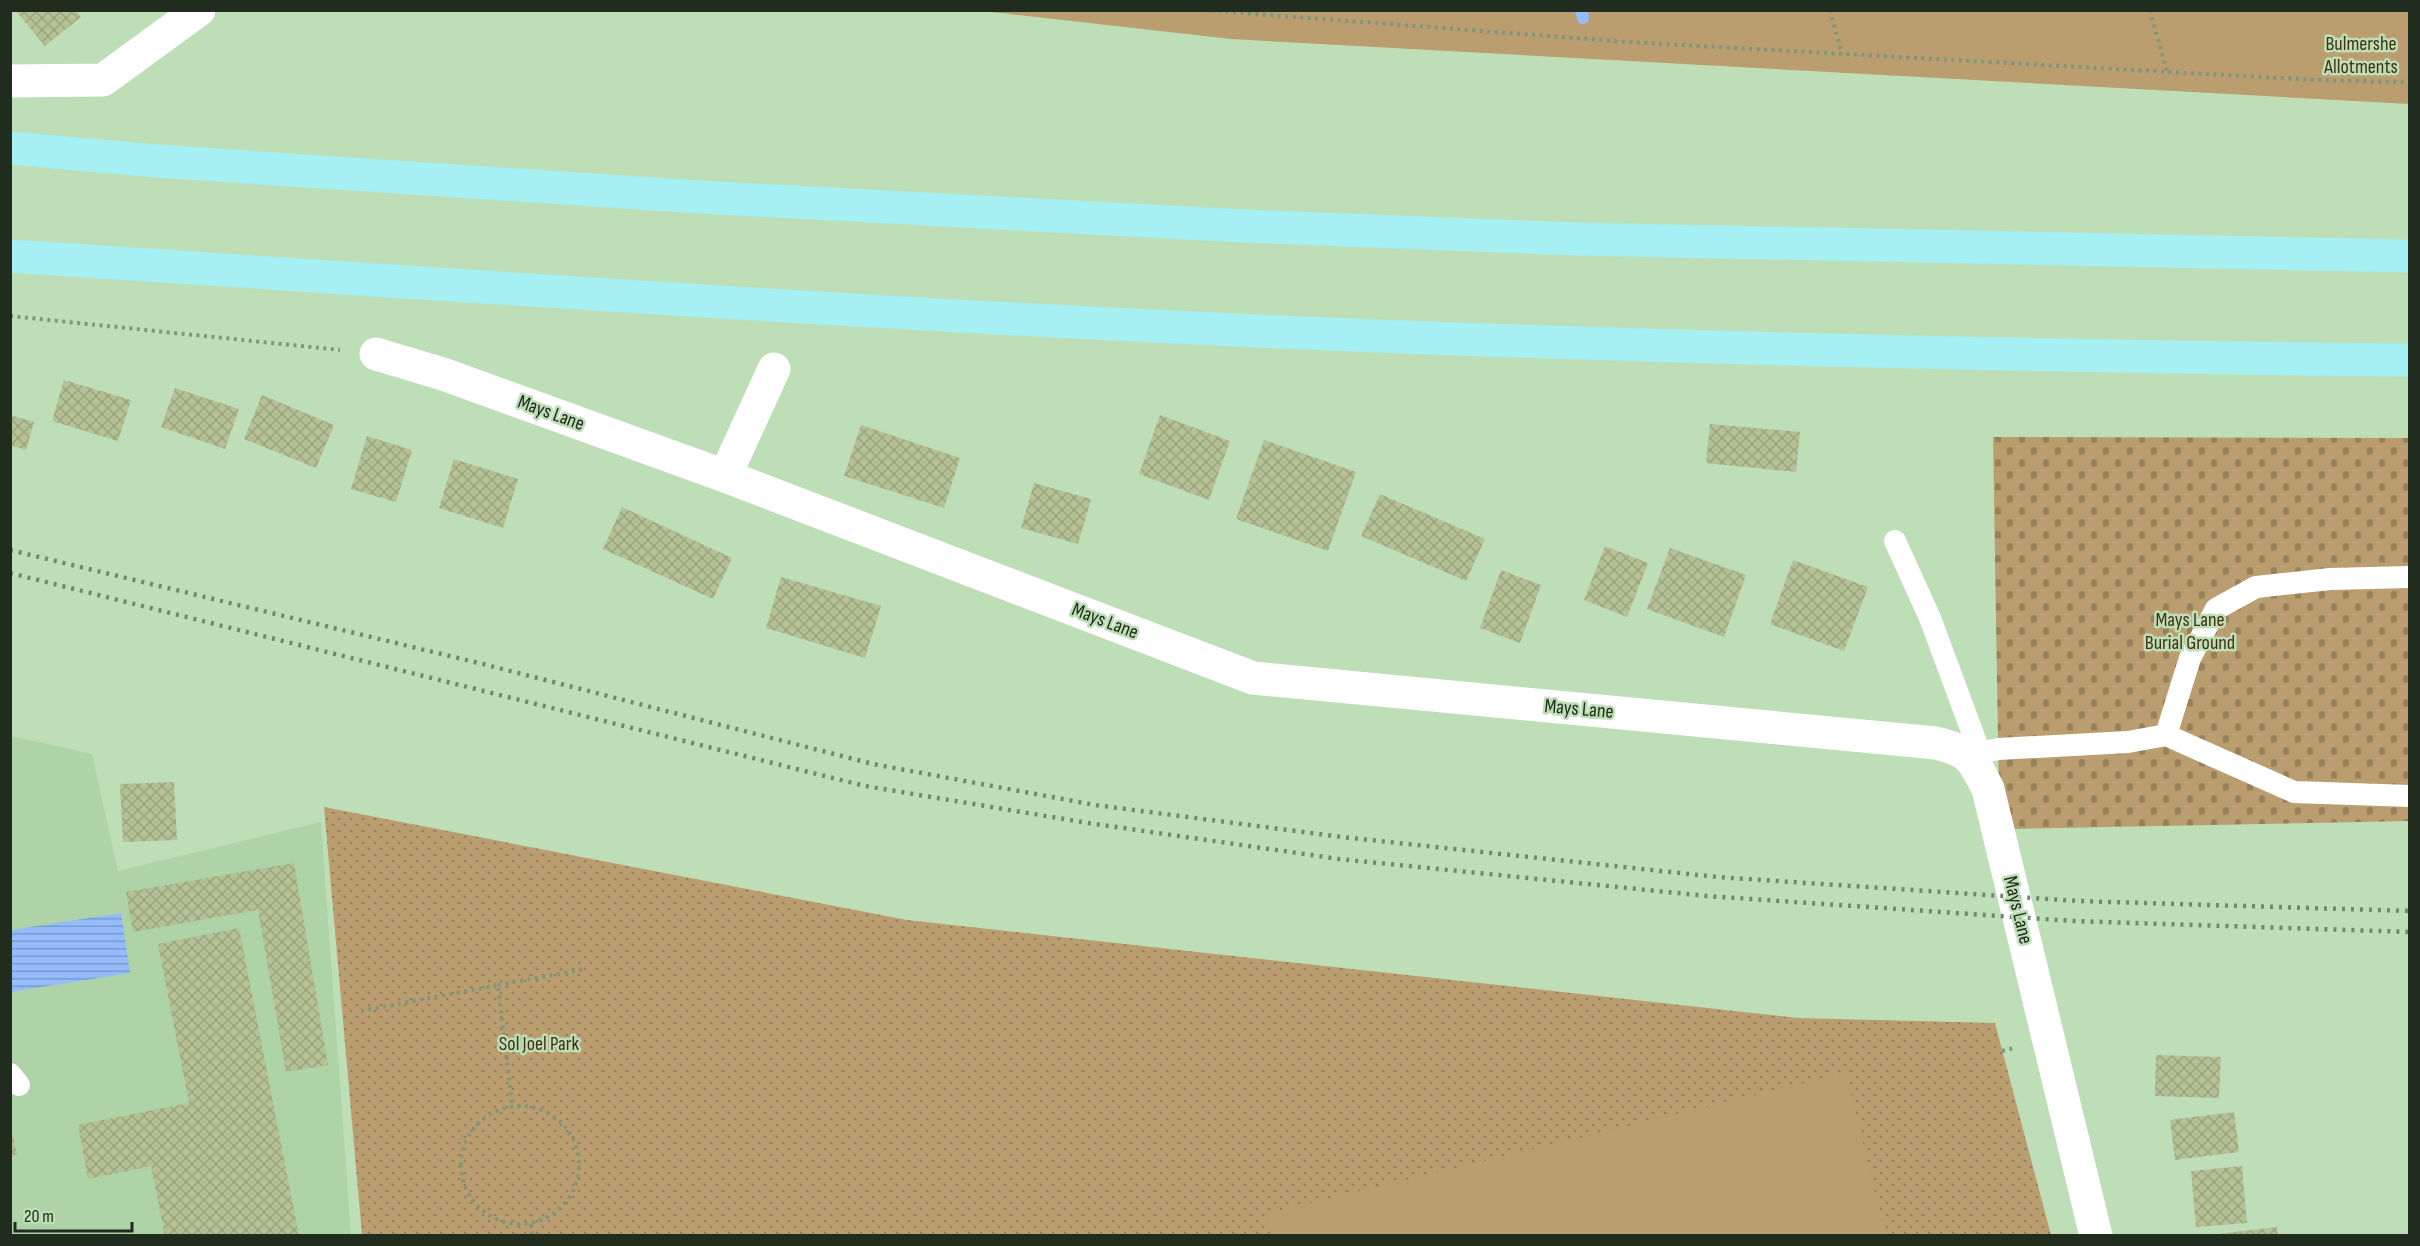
<svg xmlns="http://www.w3.org/2000/svg" width="2420" height="1246" viewBox="0 0 2420 1246" font-family="'Sofia Sans Condensed',sans-serif">
<style>
.built{fill:#aed3a6}
.grass{fill:url(#grass-dots)}
.cemetery{fill:url(#cemetery-stones)}
.garden{fill:#ba9e70}
.water{fill:url(#water-rules)}
.lines{fill:none;stroke-linecap:round;stroke-linejoin:round}
.stream{stroke:#95bcfc;stroke-width:12}
.building{fill:url(#building-cross-hatch)}
.path{stroke:#7f977a;stroke-width:4;stroke-dasharray:3 4.5;stroke-linecap:butt}
.service{stroke:#fff;stroke-width:22}
.minor{stroke:#fff;stroke-width:33}
.primary{stroke:#a6eff3;stroke-width:33}
.rail{stroke:#72886d;stroke-width:4.5;stroke-dasharray:3 6;stroke-linecap:butt}
.labels{text-anchor:middle;dominant-baseline:central;stroke-width:5;stroke-linejoin:round;paint-order:stroke}
.park-label{font-size:20px;fill:#413010;stroke:#bedeb7}
.street-label{font-size:20px;fill:#202c1d;stroke:#bedeb7}
</style>
<defs>
<pattern id="grass-dots" width="8" height="8" patternUnits="userSpaceOnUse" patternTransform="scale(1.5)"><rect width="8" height="8" fill="#ba9e70"/><path d="M2 2h.1M6 6h.1" fill="none" stroke="#97815b" stroke-width="1.8" stroke-linecap="round"/></pattern>
<pattern id="cemetery-stones" width="16" height="16" patternUnits="userSpaceOnUse" patternTransform="scale(1.5)"><rect width="16" height="16" fill="#ba9e70"/><path d="M2 7V4a2 2 0 0 1 4 0v3zM10 15v-3a2 2 0 0 1 4 0v3z" fill="#97815b"/></pattern>
<pattern id="water-rules" width="6" height="5" patternUnits="userSpaceOnUse" patternTransform="scale(1.5)"><rect width="6" height="5" fill="#95bcfc"/><path d="M0 2.5h6" fill="none" stroke="#7999cb"/></pattern>
<pattern id="building-cross-hatch" width="8" height="8" patternUnits="userSpaceOnUse" patternTransform="scale(1.5)"><rect width="8" height="8" fill="#b5c194"/><path d="M0 0l8 8M0 8l8-8" fill="none" stroke="#9ba67f"/></pattern>
</defs>
<rect width="100%" height="100%" fill="#bedeb7"/>
<!-- built -->
<path class="built" d="M11 736 92 754 118 871 321 822 351 1235 11 1236Z"/>
<!-- grass -->
<path class="grass" d="M324 807 907 920 1798 1018 1995 1023 2051 1235H362Z"/>
<!-- cemetery -->
<path class="cemetery" d="M1993 437 2409 438V821L2009 829 1999 800Z"/>
<!-- garden -->
<path class="garden" d="M982 11H2409V104L1231 39Z
M1846 1073 1885 1235H1271L1266 1214Z"/>
<!-- water -->
<path class="water" d="M121 913 130 973 11 992V930Z"/>
<g class="lines">
<!-- stream -->
<path class="stream" d="M1581 10 1583 18"/>
</g>
<!-- building -->
<path class="building" d="M15 10H75L81 17 45 46Z
M64 380 131 400 118 441 52 421Z
M175 388 239 409 225 449 161 427Z
M262 395 334 425 316 468 244 439Z
M10 415 34 422 26 450 10 445Z
M1160 415 1230 441 1209 500 1139 474Z
M1710 424 1800 432 1796 472 1706 463Z
M861 425 960 458 944 508 844 476Z
M367 436 412 450 396 502 351 489Z
M1264 440 1356 472 1328 551 1236 519Z
M454 459 518 479 503 528 439 508Z
M1034 483 1091 499 1078 544 1021 528Z
M1380 494 1485 539 1466 581 1361 536Z
M622 507 732 558 713 599 603 549Z
M1605 546 1648 563 1627 617 1584 600Z
M1670 548 1746 575 1724 637 1647 609Z
M1793 560 1868 587 1844 651 1770 624Z
M1501 570 1541 585 1520 643 1480 628Z
M781 577 881 606 865 658 766 628Z
M174 782 177 840 123 842 120 784Z
M294 863 328 1065 286 1072 258 910 133 932 126 892Z
M239 928 299 1236H165L151 1166 88 1179 78 1125 189 1103 158 944Z
M2156 1055 2221 1057 2219 1098 2155 1096Z
M2234 1112 2239 1152 2175 1160 2170 1120Z
M10 1126 17 1154 10 1156Z
M2242 1166 2247 1223 2196 1227 2191 1171Z
M2277 1227 2278 1236H2218V1234Z"/>
<g class="lines">
<!-- path -->
<path class="path" d="M1203 10 1628 42 2315 80 2410 82
M1830 10 1842 54
M2150 10 2167 72
M10 316 340 350
M498 985 586 969
M361 1011 498 985 512 1105
M2002 1051 2014 1048
M461 1165a59 59 0 1 1 118 0a59 59 0 1 1-118 0Z
M531 1224 532 1236"/>
<!-- service -->
<path class="service" d="M1895 541 1930 618 1980 753
M2166 735 2190 658 2216 609 2256 587 2330 579 2410 577
M1973 760 1980 753 1998 749 2128 742 2166 735 2294 792 2410 796
M10 1074 19 1085"/>
<!-- minor -->
<path class="minor" d="M10 81 103 80 199 10
M376 354 443 374 725 476 1253 678 1936 743C1970 751 1973 759 1988 789L2096 1236
M725 476 774 369"/>
<!-- primary -->
<path class="primary" d="M10 148 157 161 699 197 1244 226 1577 239 2410 256
M10 256C492 287 974 322 1456 339 1774 350 2092 357 2410 360"/>
<!-- rail -->
<path class="rail" d="M10 550 483 664 873 764 1095 805 1342 837 1717 877 2078 901 2410 911
M10 573 865 786 1088 823 1339 859 1707 896 2073 921 2410 932"/>
</g>
<g class="labels">
<!-- park labels -->
<g class="park-label">
<text x="2361" y="44">Bulmershe<tspan x="2361" dy="23">Allotments</tspan></text>
<text x="2190" y="620">Mays Lane<tspan x="2190" dy="23">Burial Ground</tspan></text>
<text x="539" y="1044">Sol Joel Park</text>
</g>
<!-- street labels -->
<g class="street-label">
<text transform="translate(551 413) rotate(20)">Mays Lane</text>
<text transform="translate(1105 621) rotate(21)">Mays Lane</text>
<text transform="translate(1579 709) rotate(5)">Mays Lane</text>
<text transform="translate(2018 910) rotate(76)">Mays Lane</text>
</g>
</g>
<!-- border -->
<rect width="2420" height="1246" fill="none" stroke="#202c1d" stroke-width="24"/>
<!-- scale -->
<path d="M15 1222v9h117v-9" fill="none" stroke="#202c1d" stroke-width="3"/>
<text x="24" y="1222" font-size="18" fill="#202c1d" stroke="#bedeb7" stroke-width="4.5" paint-order="stroke">20 m</text>
</svg>
